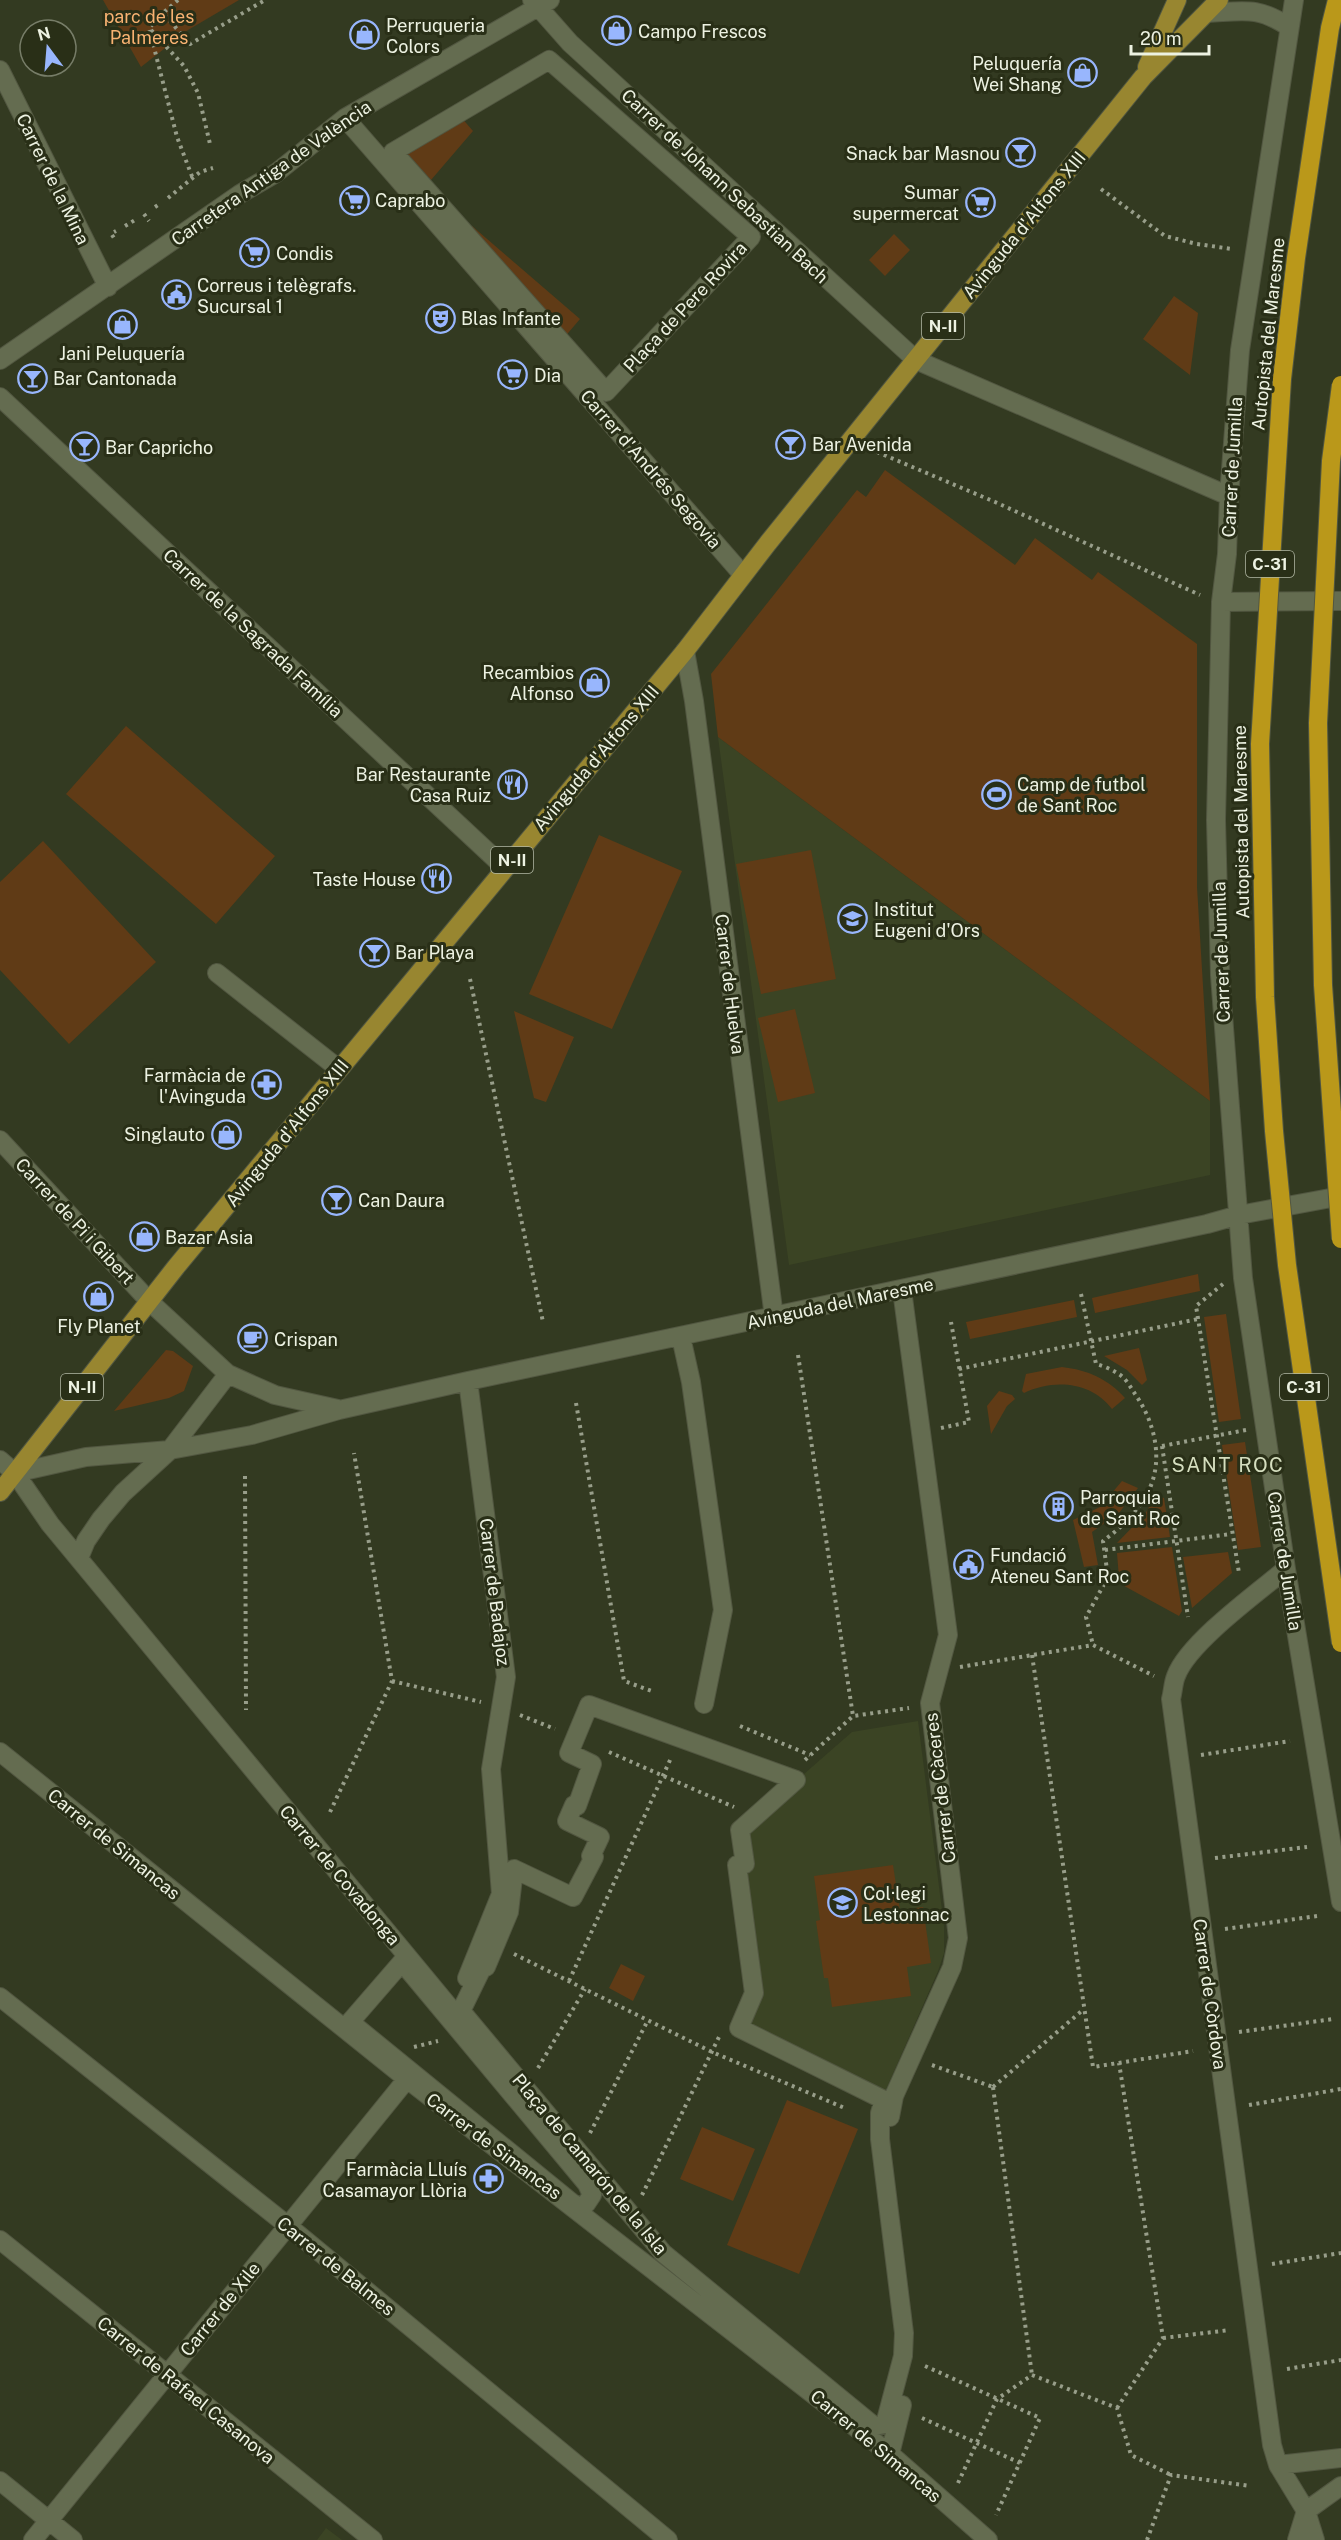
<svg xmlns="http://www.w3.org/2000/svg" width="1341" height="2540" viewBox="0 0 1341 2540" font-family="'Public Sans',sans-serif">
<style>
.built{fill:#3b4424}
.green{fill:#603b16}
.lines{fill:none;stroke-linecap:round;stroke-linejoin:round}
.minor-casing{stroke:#525741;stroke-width:20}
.major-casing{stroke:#525741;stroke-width:20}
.path{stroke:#989e8a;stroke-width:4;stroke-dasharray:3 4.5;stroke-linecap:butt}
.minor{stroke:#646c50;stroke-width:18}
.major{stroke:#988630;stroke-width:18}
.highway-bridge-casing{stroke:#525741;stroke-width:20;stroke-linecap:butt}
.highway-bridge{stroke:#ba981a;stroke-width:18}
.labels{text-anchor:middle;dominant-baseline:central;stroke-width:6;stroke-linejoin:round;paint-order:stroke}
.shield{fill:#292f17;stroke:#b2b8a5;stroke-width:1.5}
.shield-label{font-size:16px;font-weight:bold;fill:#edf2e2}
.park-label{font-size:18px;fill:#f8b272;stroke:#292f17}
.poi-label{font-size:18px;fill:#edf2e2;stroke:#292f17;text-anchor:start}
.street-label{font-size:18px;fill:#edf2e2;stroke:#292f17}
.neighbourhood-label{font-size:20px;letter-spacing:1.5px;fill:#d5debf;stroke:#292f17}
</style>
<rect width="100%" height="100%" fill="#333a21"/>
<!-- built -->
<path class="built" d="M718 737 1210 1101V1175L789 1265Z
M918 1721 944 1926V1953L938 1971 882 2099 739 2028 754 1993 740 1830 852 1732Z
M326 2528 342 2540H317Z"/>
<!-- green -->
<path class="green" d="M103 0H239L188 30 141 67Z
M460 116 473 131 431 180 404 150Z
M472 226 580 319 563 339 466 230Z
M894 234 910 250 885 276 869 260Z
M1174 296 1198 313 1190 375 1143 339Z
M885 470 1015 565 1035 538 1092 580 1098 572 1197 644V887L1210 1101 718 737 711 674 857 490 866 497Z
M126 726 275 856 216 924 66 794Z
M599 835 682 871 612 1029 529 994Z
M43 841 156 962 69 1044 0 970V882Z
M811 850 836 979 761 994 736 864Z
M795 1009 815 1093 778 1102 758 1018Z
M514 1011 574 1037 546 1102 534 1098Z
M1198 1274 1200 1291 1095 1313 1092 1298Z
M1074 1300 1077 1317 970 1339 966 1322Z
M1226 1314 1241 1419 1219 1422 1204 1317Z
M1139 1348 1147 1380 1142 1385 1127 1370 1104 1356Z
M166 1350 173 1351 193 1366 184 1391 169 1398 114 1411Z
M1062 1367C1088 1370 1108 1379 1125 1398L1112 1409C1091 1381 1053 1379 1024 1393L1022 1391 1026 1374Z
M999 1391 1012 1395 1015 1399 1007 1406 991 1434 987 1406Z
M1245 1442 1261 1547 1238 1550 1222 1445Z
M1122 1481 1138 1488 1119 1513 1092 1532 1098 1565 1084 1567 1073 1520 1100 1507Z
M1156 1495 1164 1498 1170 1537 1117 1543 1145 1514Z
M1172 1547 1182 1611 1179 1616 1117 1582 1119 1578 1117 1553Z
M1228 1552 1232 1573 1192 1608 1183 1557Z
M893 1865 900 1910 923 1907 931 1963 907 1967 911 1996 832 2007 828 1978H824L816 1921 820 1920 814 1876Z
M621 1964 645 1976 633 2001 609 1988Z
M787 2100 858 2129 799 2274 727 2245Z
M702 2127 755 2149 733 2201 680 2179Z"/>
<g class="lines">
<defs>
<path id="minor" d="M532 0 570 43 916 360 1229 496
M1294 0 1240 350 1229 496 1227 554 1221 602 1216 820 1220 975 1243 1278 1286 1569 1341 1902
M1208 13C1244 11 1258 6 1289 27
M549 60 751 237 606 392 393 152Z
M0 70 108 287
M345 118 743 575
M0 360 240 194 276 173 345 118 550 0
M0 397 505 868
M1221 602 1341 601
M685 651 694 701 774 1317
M217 973 339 1069
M0 1140 150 1302 228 1374 275 1395 338 1409
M681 1337 691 1382 723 1610 704 1704
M0 1460 15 1473 50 1524 465 2026
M15 1473 86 1457 170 1450 252 1435 339 1410 468 1381 1207 1224 1239 1215 1341 1196
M79 1558 86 1541 101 1519 123 1493 170 1450 228 1374
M1286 1569C1257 1593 1188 1643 1176 1676 1173 1683 1173 1692 1171 1699L1272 2445 1278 2465 1306 2511 1315 2540
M589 1705 796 1780 740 1830 745 1864 737 1865 754 1993 739 2028 884 2100 880 2113V2139L904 2333 903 2356 885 2424 874 2426 663 2253 461 2011 483 1966 486 1967 509 1912 514 1869 573 1897 594 1857 591 1856 600 1837 567 1821 574 1805 577 1806 592 1764 569 1753Z
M0 1752 407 2079 890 2454 988 2540
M402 1962 587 2184 592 2195 586 2204 577 2206 571 2202 350 2022Z
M467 1978 501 1894 491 1769 506 1677 468 1381
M0 1997 287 2225 668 2540
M890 2117 894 2096 952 1967 958 1938 930 1703 948 1635 902 1290
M0 2240 373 2540
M890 2454 902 2405
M1278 2465 1341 2458
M0 2481 73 2540
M1306 2511 1341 2486
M33 2540 407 2079
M1297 2540 1306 2511"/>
<path id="major" d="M1147 67 1177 0
M0 1492 176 1267 685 651 768 543 1143 77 1219 0"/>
</defs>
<!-- minor casing -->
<use href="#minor" class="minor-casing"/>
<!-- major casing -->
<use href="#major" class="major-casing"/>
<!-- path -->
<path class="path" d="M178 0 163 13 190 44 265 0
M163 13 149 28 177 137 193 179
M151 30 184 66 198 93 210 144
M1101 189 1165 236 1197 244 1232 249
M168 198 200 172 213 168
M155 207 158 205
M144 214 149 221
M125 226 135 220
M114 232 116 231
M112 235 116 241
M870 449 995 502 1200 595
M470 979 543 1322
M1223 1284 1196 1306 1239 1573
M1081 1294 1096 1364C1103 1366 1111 1369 1117 1373 1125 1377 1130 1386 1135 1394 1154 1421 1164 1458 1149 1490 1139 1511 1122 1527 1103 1541L1108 1577 1086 1617 1093 1645
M798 1355 853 1716
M959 1369 1198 1319
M576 1403 624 1681 652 1691
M941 1428 969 1422 951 1322
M1162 1446 1188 1617
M1162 1446 1246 1430
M245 1476 246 1710
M1105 1550 1231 1534
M1032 1655 1093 2067 1193 2051
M960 1667 1093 1645 1154 1676
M392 1681 481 1702
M520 1715 555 1729
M740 1726 810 1755
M609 1752 734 1807
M1201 1755 1290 1741
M805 1760 853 1716 909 1708
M330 1812 392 1681 354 1453
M1215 1858 1307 1847
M1225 1929 1317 1916
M514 1954 712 2052 847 2109
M569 1981 671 1758
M1239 2032 1333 2019
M414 2047 438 2041
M932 2065 993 2087
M538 2068 585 1989
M993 2087 1032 2375
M993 2087 1084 2009
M1249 2105 1341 2089
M590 2133 648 2020
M642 2195 720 2035
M1272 2264 1341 2253
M1163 2338 1230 2330
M925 2366 1040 2418 996 2515
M1287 2369 1341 2360
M1032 2375 1117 2408 1131 2455 1171 2475
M1117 2408 1163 2338 1119 2063
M922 2418 1020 2463
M958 2483 997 2399 1032 2375
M1147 2540 1171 2475 1250 2486"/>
<!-- minor -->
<use href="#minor" class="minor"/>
<!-- major -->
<use href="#major" class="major"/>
<defs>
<path id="highway-bridge" d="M1337 0 1330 28 1296 258 1282 379 1260 744 1265 997 1274 1131 1287 1265 1341 1643
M1341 385 1331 461 1318 723 1323 985 1341 1239"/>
</defs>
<!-- highway-bridge casing -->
<use href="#highway-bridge" class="highway-bridge-casing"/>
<!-- highway-bridge -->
<use href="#highway-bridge" class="highway-bridge"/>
</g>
<!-- icons -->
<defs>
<symbol id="shop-ring" viewBox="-11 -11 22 22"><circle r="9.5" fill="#292f17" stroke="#98b6fd" stroke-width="1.5"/><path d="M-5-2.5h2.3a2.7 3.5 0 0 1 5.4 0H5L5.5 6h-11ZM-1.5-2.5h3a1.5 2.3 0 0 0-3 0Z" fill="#98b6fd"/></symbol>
<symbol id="bar-ring" viewBox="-11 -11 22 22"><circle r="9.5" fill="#292f17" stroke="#98b6fd" stroke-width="1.5"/><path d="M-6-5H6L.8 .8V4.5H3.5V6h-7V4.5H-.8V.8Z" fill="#98b6fd"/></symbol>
<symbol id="supermarket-ring" viewBox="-11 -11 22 22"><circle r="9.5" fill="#292f17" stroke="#98b6fd" stroke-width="1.5"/><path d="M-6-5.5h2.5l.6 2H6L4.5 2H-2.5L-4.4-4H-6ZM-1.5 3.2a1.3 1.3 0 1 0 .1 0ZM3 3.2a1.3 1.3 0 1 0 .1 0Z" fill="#98b6fd"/></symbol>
<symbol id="civic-ring" viewBox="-11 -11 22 22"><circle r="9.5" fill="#292f17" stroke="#98b6fd" stroke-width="1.5"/><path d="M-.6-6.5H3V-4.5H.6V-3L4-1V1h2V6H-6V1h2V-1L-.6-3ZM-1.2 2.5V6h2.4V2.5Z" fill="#98b6fd"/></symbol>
<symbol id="theatre-ring" viewBox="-11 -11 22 22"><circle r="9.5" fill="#292f17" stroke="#98b6fd" stroke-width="1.5"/><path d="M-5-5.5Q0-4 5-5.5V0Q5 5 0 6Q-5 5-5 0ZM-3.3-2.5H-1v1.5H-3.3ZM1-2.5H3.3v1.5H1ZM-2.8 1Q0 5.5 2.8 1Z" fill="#98b6fd"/></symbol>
<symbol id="restaurant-ring" viewBox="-11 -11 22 22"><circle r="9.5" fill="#292f17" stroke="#98b6fd" stroke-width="1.5"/><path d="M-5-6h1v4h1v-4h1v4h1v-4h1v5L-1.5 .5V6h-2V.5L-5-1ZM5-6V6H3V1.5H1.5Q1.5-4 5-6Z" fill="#98b6fd"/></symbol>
<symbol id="stadium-ring" viewBox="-11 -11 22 22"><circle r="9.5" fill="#292f17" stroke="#98b6fd" stroke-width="1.5"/><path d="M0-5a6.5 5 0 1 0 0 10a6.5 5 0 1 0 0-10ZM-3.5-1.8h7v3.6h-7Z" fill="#98b6fd"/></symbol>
<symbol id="school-ring" viewBox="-11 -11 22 22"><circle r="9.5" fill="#292f17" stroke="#98b6fd" stroke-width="1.5"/><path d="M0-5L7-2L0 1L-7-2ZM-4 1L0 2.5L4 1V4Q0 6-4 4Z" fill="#98b6fd"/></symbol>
<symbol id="pharmacy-ring" viewBox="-11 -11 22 22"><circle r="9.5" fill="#292f17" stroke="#98b6fd" stroke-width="1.5"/><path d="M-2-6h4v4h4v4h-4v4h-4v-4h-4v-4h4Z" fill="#98b6fd"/></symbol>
<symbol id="cafe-ring" viewBox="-11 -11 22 22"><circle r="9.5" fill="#292f17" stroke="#98b6fd" stroke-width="1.5"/><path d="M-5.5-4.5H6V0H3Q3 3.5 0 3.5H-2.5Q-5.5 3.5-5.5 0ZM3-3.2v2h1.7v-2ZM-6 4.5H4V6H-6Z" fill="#98b6fd"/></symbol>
<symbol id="building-ring" viewBox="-11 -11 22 22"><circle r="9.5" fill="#292f17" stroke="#98b6fd" stroke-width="1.5"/><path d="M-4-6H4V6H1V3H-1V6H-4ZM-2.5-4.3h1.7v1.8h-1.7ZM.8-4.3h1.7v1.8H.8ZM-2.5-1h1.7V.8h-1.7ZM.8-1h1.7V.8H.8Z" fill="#98b6fd"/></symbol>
</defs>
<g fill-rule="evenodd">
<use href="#shop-ring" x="600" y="14" width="33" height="33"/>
<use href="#shop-ring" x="348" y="18" width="33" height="33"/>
<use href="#shop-ring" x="1066" y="56" width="33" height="33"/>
<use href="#bar-ring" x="1004" y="136" width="33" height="33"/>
<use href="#supermarket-ring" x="338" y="184" width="33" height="33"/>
<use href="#supermarket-ring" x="964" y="186" width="33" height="33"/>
<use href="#supermarket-ring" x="238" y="236" width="33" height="33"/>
<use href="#civic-ring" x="160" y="278" width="33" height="33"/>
<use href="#theatre-ring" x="424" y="302" width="33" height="33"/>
<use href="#shop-ring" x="106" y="308" width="33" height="33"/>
<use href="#supermarket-ring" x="496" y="358" width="33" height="33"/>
<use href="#bar-ring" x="16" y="362" width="33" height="33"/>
<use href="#bar-ring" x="774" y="428" width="33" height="33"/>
<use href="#bar-ring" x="68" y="430" width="33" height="33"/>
<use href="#shop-ring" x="578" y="666" width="33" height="33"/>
<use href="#restaurant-ring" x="496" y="768" width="33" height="33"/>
<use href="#stadium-ring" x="980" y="778" width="33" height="33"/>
<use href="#restaurant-ring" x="420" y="862" width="33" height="33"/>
<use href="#school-ring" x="836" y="902" width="33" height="33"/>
<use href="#bar-ring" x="358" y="936" width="33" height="33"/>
<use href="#pharmacy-ring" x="250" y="1068" width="33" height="33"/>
<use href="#shop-ring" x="210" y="1118" width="33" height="33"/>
<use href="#bar-ring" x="320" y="1184" width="33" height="33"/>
<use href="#shop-ring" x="128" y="1220" width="33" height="33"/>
<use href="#shop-ring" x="82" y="1280" width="33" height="33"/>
<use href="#cafe-ring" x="236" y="1322" width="33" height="33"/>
<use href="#building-ring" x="1042" y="1490" width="33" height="33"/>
<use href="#civic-ring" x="952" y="1548" width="33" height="33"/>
<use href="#school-ring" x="826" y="1886" width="33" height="33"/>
<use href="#pharmacy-ring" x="472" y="2162" width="33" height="33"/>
</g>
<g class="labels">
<!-- shield labels -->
<g class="shield">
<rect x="922" y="313" width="42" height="26" rx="4.5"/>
<rect x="1246" y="551" width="48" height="26" rx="4.5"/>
<rect x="491" y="847" width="42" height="26" rx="4.5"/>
<rect x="61" y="1374" width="42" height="26" rx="4.5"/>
<rect x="1280" y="1374" width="48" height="26" rx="4.5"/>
</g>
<g class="shield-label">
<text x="943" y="326">N-II</text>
<text x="1270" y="564">C-31</text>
<text x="512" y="860">N-II</text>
<text x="82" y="1387">N-II</text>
<text x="1304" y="1387">C-31</text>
</g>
<!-- park labels -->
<g class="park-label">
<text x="149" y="16">parc de les<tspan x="149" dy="21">Palmeres</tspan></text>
</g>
<!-- poi labels -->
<g class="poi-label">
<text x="386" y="25">Perruqueria<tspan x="386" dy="21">Colors</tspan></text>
<text x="638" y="31">Campo Frescos</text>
<text x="1062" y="63" text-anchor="end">Peluquería<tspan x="1062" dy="21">Wei Shang</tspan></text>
<text x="1000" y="153" text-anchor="end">Snack bar Masnou</text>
<text x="959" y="192" text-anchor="end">Sumar<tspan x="959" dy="21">supermercat</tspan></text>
<text x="375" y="200">Caprabo</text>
<text x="276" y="253">Condis</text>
<text x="197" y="285">Correus i telègrafs.<tspan x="197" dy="21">Sucursal 1</tspan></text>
<text x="461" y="318">Blas Infante</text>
<text x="122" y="353" text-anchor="middle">Jani Peluquería</text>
<text x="534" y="375">Dia</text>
<text x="53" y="378">Bar Cantonada</text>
<text x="812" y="444">Bar Avenida</text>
<text x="105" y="447">Bar Capricho</text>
<text x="574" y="672" text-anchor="end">Recambios<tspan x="574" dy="21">Alfonso</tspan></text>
<text x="491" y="774" text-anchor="end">Bar Restaurante<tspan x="491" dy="21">Casa Ruiz</tspan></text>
<text x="1017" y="784">Camp de futbol<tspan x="1017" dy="21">de Sant Roc</tspan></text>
<text x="416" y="879" text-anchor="end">Taste House</text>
<text x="874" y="909">Institut<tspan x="874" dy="21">Eugeni d'Ors</tspan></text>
<text x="395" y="952">Bar Playa</text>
<text x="246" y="1075" text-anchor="end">Farmàcia de<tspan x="246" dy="21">l'Avinguda</tspan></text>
<text x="205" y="1134" text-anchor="end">Singlauto</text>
<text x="358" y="1200">Can Daura</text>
<text x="165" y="1237">Bazar Asia</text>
<text x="99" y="1326" text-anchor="middle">Fly Planet</text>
<text x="274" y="1339">Crispan</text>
<text x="1080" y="1497">Parroquia<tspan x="1080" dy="21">de Sant Roc</tspan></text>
<text x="990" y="1555">Fundació<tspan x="990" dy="21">Ateneu Sant Roc</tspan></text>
<text x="863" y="1893">Col·legi<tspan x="863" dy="21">Lestonnac</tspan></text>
<text x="467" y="2169" text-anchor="end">Farmàcia Lluís<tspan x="467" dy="21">Casamayor Llòria</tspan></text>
</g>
<!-- street labels -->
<g class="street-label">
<text transform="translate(271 173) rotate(-35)">Carretera Antiga de València</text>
<text transform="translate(53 179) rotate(64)">Carrer de la Mina</text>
<text transform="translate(725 186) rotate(43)">Carrer de Johann Sebastian Bach</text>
<text transform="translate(1024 225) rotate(-51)">Avinguda d'Alfons XIII</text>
<text transform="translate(685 307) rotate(-47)">Plaça de Pere Rovira</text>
<text transform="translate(1268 334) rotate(-84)">Autopista del Maresme</text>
<text transform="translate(1232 467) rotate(-87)">Carrer de Jumilla</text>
<text transform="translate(651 469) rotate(49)">Carrer d'Andrés Segovia</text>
<text transform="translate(253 633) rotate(43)">Carrer de la Sagrada Família</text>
<text transform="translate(596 758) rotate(-50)">Avinguda d'Alfons XIII</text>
<text transform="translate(1241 822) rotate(-91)">Autopista del Maresme</text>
<text transform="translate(1221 952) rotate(-92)">Carrer de Jumilla</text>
<text transform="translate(730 984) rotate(83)">Carrer de Huelva</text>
<text transform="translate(287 1133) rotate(-51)">Avinguda d'Alfons XIII</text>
<text transform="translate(75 1221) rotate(47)">Carrer de Pi i Gibert</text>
<text transform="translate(840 1303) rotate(-12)">Avinguda del Maresme</text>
<text transform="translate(1285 1561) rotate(81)">Carrer de Jumilla</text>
<text transform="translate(495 1592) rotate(83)">Carrer de Badajoz</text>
<text transform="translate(940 1788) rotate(-97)">Carrer de Càceres</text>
<text transform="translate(114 1844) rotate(39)">Carrer de Simancas</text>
<text transform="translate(340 1875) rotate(50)">Carrer de Covadonga</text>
<text transform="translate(1210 1994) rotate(82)">Carrer de Còrdova</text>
<text transform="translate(494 2146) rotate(37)">Carrer de Simancas</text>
<text transform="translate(590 2164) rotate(50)">Plaça de Camarón de la Isla</text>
<text transform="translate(336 2266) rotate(39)">Carrer de Balmes</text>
<text transform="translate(220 2309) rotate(-51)">Carrer de Xile</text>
<text transform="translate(186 2390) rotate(39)">Carrer de Rafael Casanova</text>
<text transform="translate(876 2446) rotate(40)">Carrer de Simancas</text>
</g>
<!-- neighbourhood labels -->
<g class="neighbourhood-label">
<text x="1228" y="1465">SANT ROC</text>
</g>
</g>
<!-- north arrow -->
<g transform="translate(48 48) rotate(344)"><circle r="28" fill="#292f17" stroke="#777d68" stroke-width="1.5"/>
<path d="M0-4.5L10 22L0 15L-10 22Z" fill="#98b6fd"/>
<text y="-9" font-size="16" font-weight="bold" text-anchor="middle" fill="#edf2e2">N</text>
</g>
<!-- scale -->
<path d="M1131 45v9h78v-9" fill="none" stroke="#edf2e2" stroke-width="3"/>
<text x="1140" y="45" font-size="18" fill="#edf2e2" stroke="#292f17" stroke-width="4.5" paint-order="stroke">20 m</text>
</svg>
